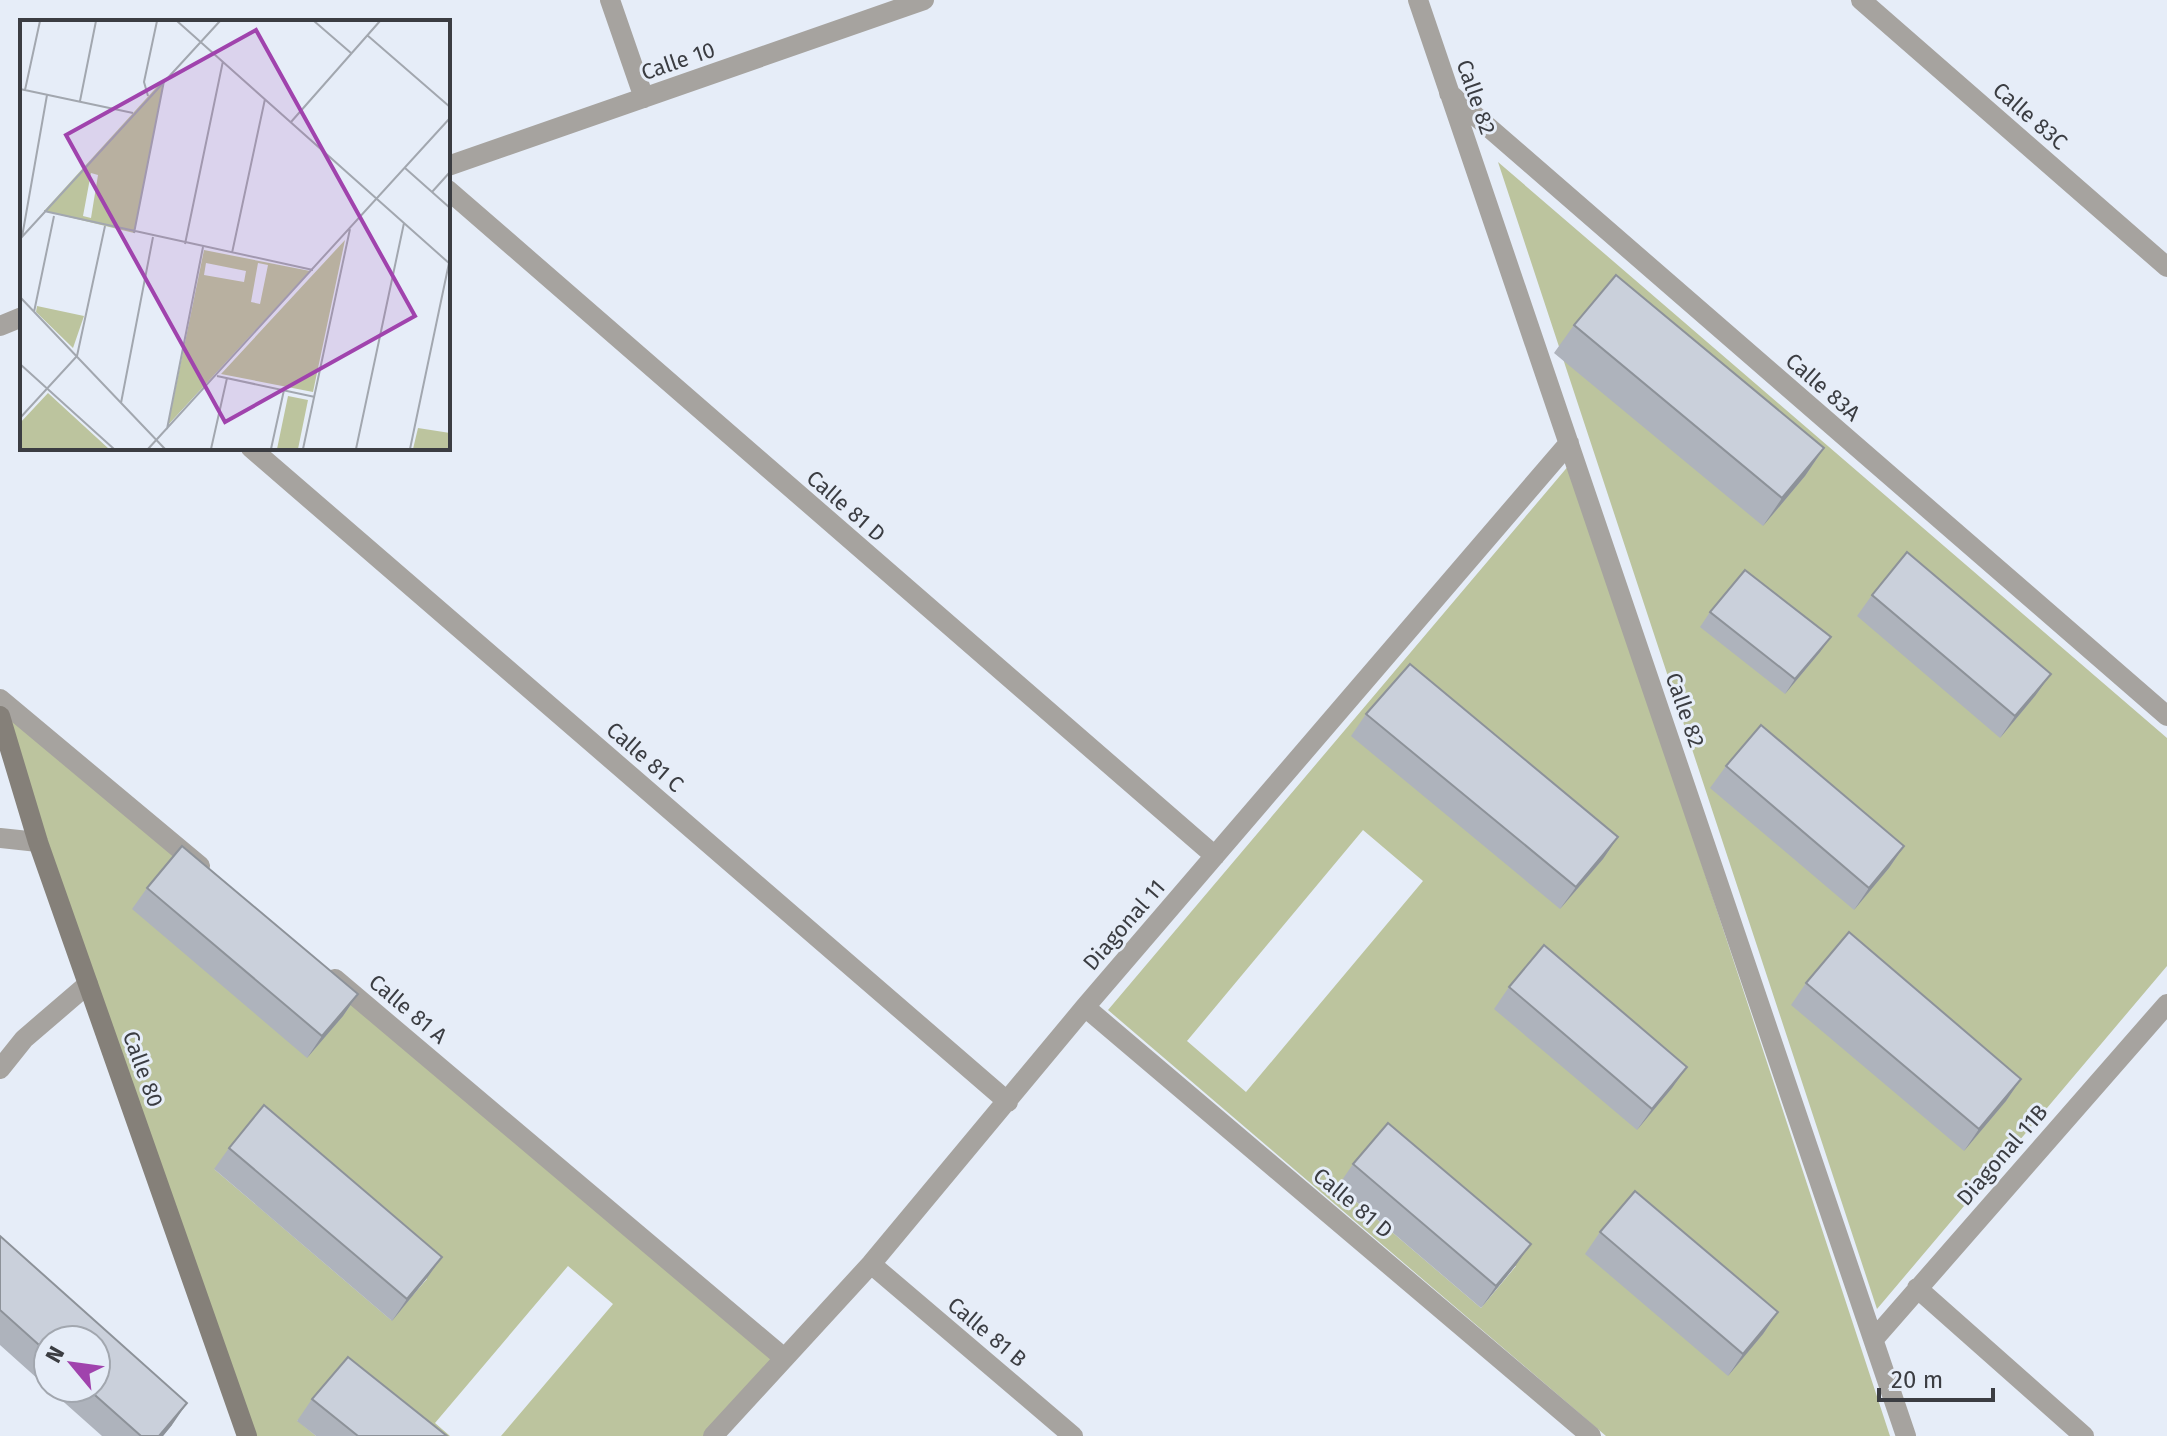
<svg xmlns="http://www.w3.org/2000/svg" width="2167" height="1436" viewBox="0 0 2167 1436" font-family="'Fira Sans',sans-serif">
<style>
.green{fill:#bcc49e;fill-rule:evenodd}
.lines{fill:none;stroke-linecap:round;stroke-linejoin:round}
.street{stroke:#a6a39f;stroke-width:20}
.secondary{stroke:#858079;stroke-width:20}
.wall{fill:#aeb3bc}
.shaded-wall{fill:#8d9299}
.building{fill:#cad0db;stroke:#8d9299;stroke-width:2}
.labels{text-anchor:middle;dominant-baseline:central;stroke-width:6;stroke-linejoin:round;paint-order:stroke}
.street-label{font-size:22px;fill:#3b3d42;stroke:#e6edf8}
.inset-road{fill:none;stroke:#a2a7af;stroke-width:2}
.view{fill:#a043ad;fill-opacity:0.15;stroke:#a043ad;stroke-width:4}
.inset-edge{fill:none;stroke:#3b3d42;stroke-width:4}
</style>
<rect width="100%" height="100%" fill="#e6edf8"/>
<!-- green -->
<path class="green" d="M1498 162 2167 738V966L1877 1309Z
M1570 464 1890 1436H1606L1108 1010ZM1363 830 1423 881 1246 1092 1187 1041ZM1338 1186 1516 1266 1481 1308Z
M0 699 784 1358 713 1436H501L613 1304 568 1266 435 1423 450 1436H404L297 1420 316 1436H247ZM214 1169 427 1278V1279L391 1320Z"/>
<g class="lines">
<!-- street -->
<path class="street" d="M610 0 644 98
M1418 0 1906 1436
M1861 0 2167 267
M1449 93 2167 716
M448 166 924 0
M448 190 1215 856
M0 326 22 317
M251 448 1008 1102
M0 699 200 866
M0 838 38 842
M335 979 784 1358
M1085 1007 1591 1436
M0 1069 24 1039 88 984
M871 1264 1073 1436
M1917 1288 2084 1436
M1874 1339 2167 1004
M713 1436 871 1264 1085 1007 1569 443"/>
<!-- secondary -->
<path class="secondary" d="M0 716 38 842 247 1436"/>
</g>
<!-- wall -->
<path class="wall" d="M1574 325 1824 448 1805 476 1763 526 1554 353Z
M1872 595 2051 674 2035 696 2000 738 1857 616Z
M1710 612 1831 637 1820 652 1785 694 1700 627Z
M1366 714 1618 837 1603 859 1560 909 1351 736Z
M1726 766 1904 846 1889 868 1854 910 1710 788Z
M147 888 358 994 343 1016 307 1058 132 909Z
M1806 983 2021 1079 2006 1101 1964 1151 1791 1005Z
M1509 987 1687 1067 1672 1088 1637 1130 1494 1009Z
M229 1148 442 1257 427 1278 392 1321 214 1169Z
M1353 1164 1516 1265 1481 1308 1338 1186Z
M1600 1232 1778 1312 1763 1334 1728 1376 1585 1254Z
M0 1236 172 1425 163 1436H102L48 1388H96L48 1340V1388L0 1345Z
M312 1399 447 1436H316L297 1421Z"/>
<!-- shaded-wall -->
<path class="shaded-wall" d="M1824 448 1805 476 1763 526 1782 498Z
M1831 637 1820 652 1785 694 1795 679Z
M2051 674 2035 696 2000 738 2015 716Z
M1618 837 1603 859 1560 909 1576 887Z
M1904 846 1889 868 1854 910 1869 888Z
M358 994 343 1016 307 1058 322 1036Z
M1687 1067 1672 1088 1637 1130 1652 1109Z
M2021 1079 2006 1101 1964 1151 1979 1129Z
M1531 1244 1516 1265 1481 1308 1496 1286Z
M442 1257 427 1278 392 1321 407 1299Z
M1778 1312 1763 1334 1728 1376 1743 1354Z
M187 1403 172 1425 163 1436H159Z"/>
<!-- building -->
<path class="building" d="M1616 275 1824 448 1782 498 1574 325Z
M1907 552 2051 674 2015 716 1872 595Z
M1745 570 1831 637 1795 679 1710 612Z
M1410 664 1618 837 1576 887 1366 714Z
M1761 725 1904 846 1869 888 1726 766Z
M182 846 358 994 322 1036 147 888Z
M1849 932 2021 1079 1979 1129 1806 983Z
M1544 945 1687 1067 1652 1109 1509 987Z
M264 1105 442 1257 407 1299 229 1148Z
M1388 1123 1531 1244 1496 1286 1353 1164Z
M1635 1191 1778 1312 1743 1354 1600 1232Z
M0 1236 187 1403 159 1436H141L87 1388H96V1340H48V1353L0 1310Z
M348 1357 447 1436H358L312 1399Z"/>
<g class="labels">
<!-- street labels -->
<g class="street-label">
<text transform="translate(678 61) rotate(-19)">Calle 10</text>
<text transform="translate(1476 97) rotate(71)">Calle 82</text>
<text transform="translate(2030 116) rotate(41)">Calle 83C</text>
<text transform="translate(1823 387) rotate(41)">Calle 83A</text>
<text transform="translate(846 506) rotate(41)">Calle 81 D</text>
<text transform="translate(1685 710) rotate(71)">Calle 82</text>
<text transform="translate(645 757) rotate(41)">Calle 81 C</text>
<text transform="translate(1124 925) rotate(-49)">Diagonal 11</text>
<text transform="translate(408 1009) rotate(40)">Calle 81 A</text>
<text transform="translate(143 1069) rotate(70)">Calle 80</text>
<text transform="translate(2002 1155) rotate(-49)">Diagonal 11B</text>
<text transform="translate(1353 1203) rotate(40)">Calle 81 D</text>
<text transform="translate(987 1332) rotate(40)">Calle 81 B</text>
</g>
</g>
<!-- overview -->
<g transform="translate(20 20)">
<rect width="430" height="430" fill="#e6edf8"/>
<path d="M144 59 114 213 24 191ZM71 153 78 155 71 198 63 196ZM325 220 293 372 201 354ZM184 230 290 251 148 405ZM186 243 226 251 224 262 184 255ZM238 243 248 245 240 284 231 282ZM17 286 64 296 53 328 16 292ZM28 373 89 429H0V403ZM268 376 288 380 278 429H257ZM398 408 430 413V429H393Z" fill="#bcc49e" fill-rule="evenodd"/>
<path class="inset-road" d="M157 1 430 244M294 1 331 33M347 15 430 87M0 69 113 93M5 70 20 1M128 76 124 62 137 1M60 81 76 1M271 102 360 1M385 148 430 188M412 172 430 152M24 191 293 250M114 213 144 61M2 217 27 75M0 219 200 1M165 224 203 41M212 233 245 79M0 277 145 429M14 292 34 196M0 344 94 429M197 356 295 377M101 383 133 217M0 398 57 336 85 206M147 409 183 227M128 429 430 98M191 429 207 358M251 429 264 370M283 429 330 209M336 429 384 203M390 429 429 243"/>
<path class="view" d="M236 10 395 296 205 402 46 115Z"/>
<rect width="430" height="430" class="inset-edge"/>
</g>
<!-- north arrow -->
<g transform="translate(72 1364) rotate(299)"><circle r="38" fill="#e6edf8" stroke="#a2a7af" stroke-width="2"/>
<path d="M0-6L14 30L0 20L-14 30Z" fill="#a043ad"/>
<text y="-12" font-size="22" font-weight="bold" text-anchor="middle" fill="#3b3d42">N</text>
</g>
<!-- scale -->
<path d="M1879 1388v12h114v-12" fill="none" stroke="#3b3d42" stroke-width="4"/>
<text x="1891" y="1388" font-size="24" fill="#3b3d42" stroke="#e6edf8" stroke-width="6" paint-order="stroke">20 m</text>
</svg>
